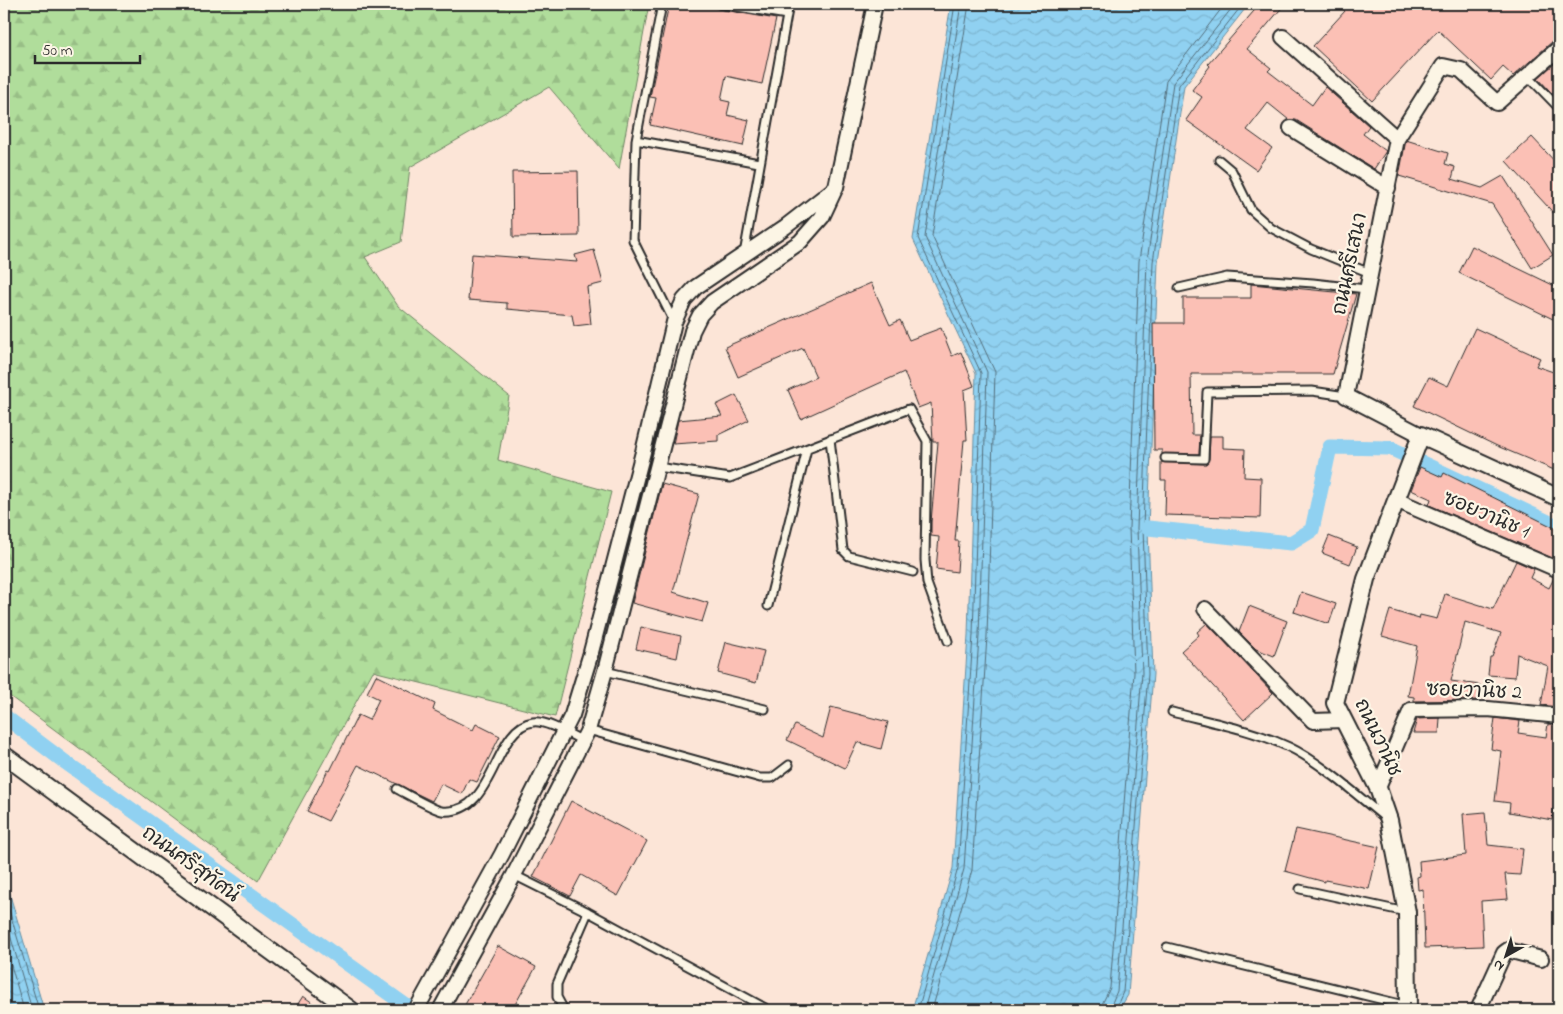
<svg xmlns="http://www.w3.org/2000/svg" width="1563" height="1014" viewBox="0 0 1563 1014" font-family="'Indie Flower','Playpen Sans Thai',sans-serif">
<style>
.forest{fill:url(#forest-firs);stroke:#6e8463}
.water{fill:url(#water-waves);stroke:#688fa2}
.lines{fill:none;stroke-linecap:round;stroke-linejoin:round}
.shore{stroke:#536d7a;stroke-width:1}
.canal{stroke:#90d1f1;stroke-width:15}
.building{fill:#fbc0b5;stroke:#2b2b2b}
.service-casing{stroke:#2b2b2b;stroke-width:11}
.minor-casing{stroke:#2b2b2b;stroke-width:18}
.tertiary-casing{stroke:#2b2b2b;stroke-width:20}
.service{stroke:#fcf5e5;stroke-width:7}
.minor{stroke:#fcf5e5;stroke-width:14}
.tertiary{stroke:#fcf5e5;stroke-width:16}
.labels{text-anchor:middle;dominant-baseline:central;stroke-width:4.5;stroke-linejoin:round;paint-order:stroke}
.street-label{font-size:20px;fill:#2b2b2b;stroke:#fcf5e5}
</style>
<defs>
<pattern id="forest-firs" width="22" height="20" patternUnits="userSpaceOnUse" patternTransform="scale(1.25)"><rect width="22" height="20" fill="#b0dd9b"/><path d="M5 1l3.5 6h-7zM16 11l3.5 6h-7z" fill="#98be86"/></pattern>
<pattern id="water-waves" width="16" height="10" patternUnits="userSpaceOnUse" patternTransform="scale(1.25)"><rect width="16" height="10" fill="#90d1f1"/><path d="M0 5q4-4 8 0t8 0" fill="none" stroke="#7cb4cf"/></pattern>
</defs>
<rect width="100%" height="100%" fill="#fce5d7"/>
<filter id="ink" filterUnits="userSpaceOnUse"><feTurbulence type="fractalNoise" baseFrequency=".02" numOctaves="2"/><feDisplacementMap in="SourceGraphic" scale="10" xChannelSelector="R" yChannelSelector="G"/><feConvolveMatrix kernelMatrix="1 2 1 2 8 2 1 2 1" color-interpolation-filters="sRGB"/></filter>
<g filter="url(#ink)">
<!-- forest -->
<path class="forest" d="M4 4H649L619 169 549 87 410 167 401 242 365 257 398 306 509 396 498 460 611 492 555 717 373 671 258 881 4 692Z"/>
<!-- water -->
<path class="water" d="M951 4H1249L1184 86 1158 262 1148 528 1153 674 1128 995 1119 1010H912L953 868 968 635 976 373 913 239Z
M4 875 44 1010H4Z"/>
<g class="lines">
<!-- shore -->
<path class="shore" d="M4 893 39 1010
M4 914 32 1010
M4 941 24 1010
M918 1010 958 868 973 635 981 373 918 238 955 4
M924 1010 964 869 979 636 987 372 925 237 961 4
M932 1010 972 870 987 636 995 372 932 236 969 4
M1102 1010 1103 1002 1110 988 1134 673 1129 528 1139 261 1166 81 1225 4
M1109 1010 1117 991 1142 673 1137 528 1147 261 1173 83 1235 4
M1115 1010 1123 992 1148 674 1143 528 1153 262 1179 85 1243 4"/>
<!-- canal -->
<path class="canal" d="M1148 528 1291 543 1312 530 1330 447 1390 448 1559 527
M4 716 65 762 412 1010"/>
</g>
<!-- building -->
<path class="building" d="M669 4H714L718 9 776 19 762 84 726 76 721 100 730 102 727 115 749 120 743 146 650 125 656 98 650 97Z
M1260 4H1285L1247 49 1271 68 1268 71 1312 105 1325 87 1369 126 1363 134 1386 151 1374 169 1296 120H1289L1268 103 1247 130 1272 148 1256 170 1186 120 1202 97 1192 90 1210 66 1208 64Z
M1337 4H1559V39L1553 41 1513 76 1503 67 1491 80 1438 30 1372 101 1313 46 1345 11Z
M1559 59V101L1538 78Z
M1532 137 1559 166V219L1506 161Z
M1406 140 1448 153 1445 164 1455 167 1452 179 1482 188 1503 176 1553 255 1532 268 1492 204 1399 176Z
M578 171 579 236 513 237 512 172Z
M1472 246 1559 288V322L1459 273Z
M594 250 603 283 587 287 591 324 574 326 572 315 507 309V303L468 300 472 254 577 262 575 255Z
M871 283 890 325 900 320 909 340 941 328 952 356 961 352 974 386 964 390 967 440H964L955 541H959L957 572 936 569 939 537 931 536V522L938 442H933L931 403 918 408 904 372 801 419 788 390 816 377 803 348 738 377 725 347Z
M1251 284 1356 294 1333 374H1191L1192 435H1200L1199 454H1162V450H1154L1153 323H1183V298H1251Z
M1475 328 1540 358 1536 366 1559 374V472L1497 446 1414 406 1429 377 1448 386Z
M736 395 749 420 718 435V441L673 444 678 420 722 416 716 405Z
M1210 436H1223V448L1245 449 1244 477 1261 478 1260 518 1165 515 1166 480H1161V462L1206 464 1209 459Z
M1420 467 1442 477 1444 473 1559 530V561L1429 505 1431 499 1411 490Z
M662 484 699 494 673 592 708 603 702 622 632 603Z
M1329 536 1357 547 1350 564 1322 553Z
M1516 561 1534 569 1530 578 1549 588 1554 578 1559 579V707L1541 705 1548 666 1517 654 1515 677 1488 675 1490 657H1492L1501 633 1465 622 1451 681 1480 685 1478 700 1414 701V697L1408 696 1417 646 1382 636 1390 610 1419 619 1420 615 1437 619 1445 594 1493 609Z
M1301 592 1336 604 1329 624 1294 612Z
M1249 606 1287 621 1274 656 1256 649 1239 632Z
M1207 623 1273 693 1244 720 1181 651 1199 635 1197 632Z
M641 627 681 636 677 658 636 649Z
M726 642 764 651 756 683 718 673Z
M376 675 435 704 433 710 473 730 476 724 500 736 477 782 469 779 462 794 441 784 432 801 358 765 328 821 307 811 328 770 330 771 358 715 369 720 379 699 367 693Z
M831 707 888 722 881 749 857 742 845 768 787 740 795 725 823 738Z
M1440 718 1439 733H1413L1417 719Z
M1495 718 1520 721 1518 733 1546 737 1548 724 1559 725V779L1552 820 1509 812 1510 803 1495 801 1501 751 1491 749Z
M571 801 647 841 618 896 581 875 570 896 533 877Z
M1485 812 1488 845 1523 849 1520 875 1505 874 1508 899 1481 901 1483 946 1425 948 1423 889 1418 890 1417 877 1420 876 1419 861 1466 855 1463 814Z
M1296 829 1379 847 1369 889 1325 880V882L1285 871Z
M498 946 536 967 512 1010H462Z
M303 996 323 1010H294Z"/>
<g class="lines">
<defs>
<path id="service" d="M662 4 636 140 633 240 674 322
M719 4 787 15
M1528 76 1559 108
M636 140 759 163
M1219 160 1232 171 1251 210 1271 228 1311 249 1370 273
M744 254 789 4
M1179 288 1227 277 1313 283 1366 289
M830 439 843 550 849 556 913 572
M1165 458 1204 459 1207 392 1312 391 1346 396
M658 467 730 478 909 409 927 441 925 560 927 583 948 641
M768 606 807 449
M605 671 765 709
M1172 712C1211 722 1253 730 1289 747 1319 761 1358 796 1384 817
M588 730 760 778H772L789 765
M397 789C407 794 434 810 442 811 496 816 492 728 533 722 546 720 571 735 583 741
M514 875 588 912 769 1010
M1300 889 1406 912
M1167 947 1408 1006
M564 1010 557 997V984L588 912"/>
<path id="minor" d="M1283 37 1397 139
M1291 128 1388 188
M1421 435 1346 396 1397 139 1443 66 1461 70 1497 103 1559 48
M1396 500 1559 570
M1205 609 1313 721 1344 720
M1378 788 1411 710 1488 709 1559 716
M416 1010 502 854 572 715 590 656 643 452 674 322 684 300 696 287 785 227 834 189
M440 1010 514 875 588 730 605 671 692 331 700 315 712 302 800 242 822 217 836 187 875 4
M1478 1010 1504 953 1508 950 1541 959"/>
<path id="tertiary" d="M4 755 351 1010
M1408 1010 1407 912 1389 820 1378 788 1335 703 1366 579 1421 435 1559 498"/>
</defs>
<!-- service casing -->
<use href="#service" class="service-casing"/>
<!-- minor casing -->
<use href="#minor" class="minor-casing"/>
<!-- tertiary casing -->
<use href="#tertiary" class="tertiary-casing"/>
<!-- service -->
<use href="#service" class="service"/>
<!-- minor -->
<use href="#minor" class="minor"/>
<!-- tertiary -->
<use href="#tertiary" class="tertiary"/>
</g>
</g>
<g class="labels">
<!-- street labels -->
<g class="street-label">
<text transform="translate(1351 264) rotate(-78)">ถนนศรีเสนา</text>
<text transform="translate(1486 516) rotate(23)">ซอยวานิช 1</text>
<text transform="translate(1474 692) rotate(2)">ซอยวานิช 2</text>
<text transform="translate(1377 738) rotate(64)">ถนนวานิช</text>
<text transform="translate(190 865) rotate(36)">ถนนศรีสุทัศน์</text>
</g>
</g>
<!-- margin -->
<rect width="1563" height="1014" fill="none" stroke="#fcf5e5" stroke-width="20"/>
<rect x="10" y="10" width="1543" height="994" fill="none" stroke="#2b2b2b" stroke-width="2" filter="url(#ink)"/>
<!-- north arrow -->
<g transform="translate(1506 956) rotate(219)" stroke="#fcf5e5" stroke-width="4" paint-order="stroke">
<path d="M0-4L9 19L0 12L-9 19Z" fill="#2b2b2b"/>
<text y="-8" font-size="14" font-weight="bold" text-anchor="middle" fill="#2b2b2b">N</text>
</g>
<!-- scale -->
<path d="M35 55v8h105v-8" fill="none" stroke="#2b2b2b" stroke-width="2.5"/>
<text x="42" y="55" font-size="15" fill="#2b2b2b" stroke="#fcf5e5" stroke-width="4" paint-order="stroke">50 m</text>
</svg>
